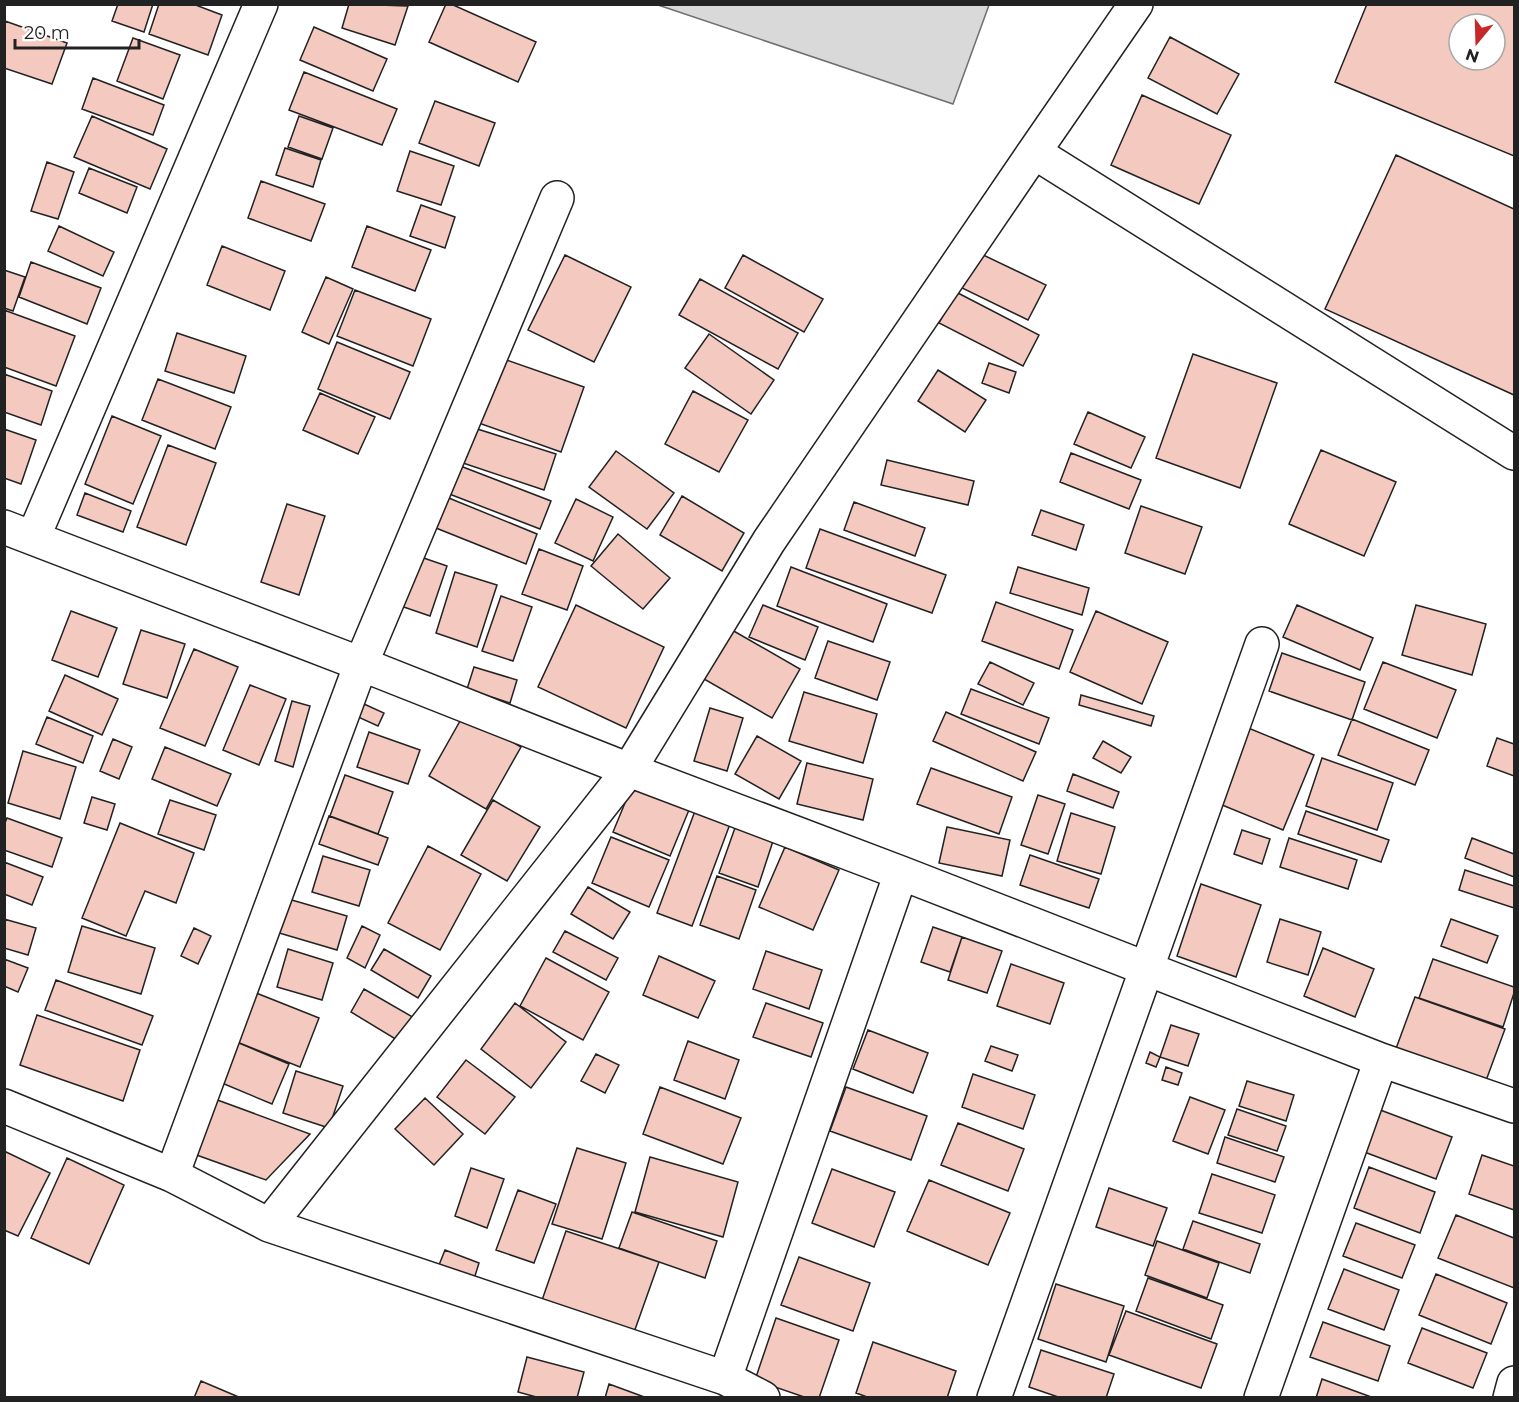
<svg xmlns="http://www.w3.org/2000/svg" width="1519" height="1402" viewBox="0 0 1519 1402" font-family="Montserrat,sans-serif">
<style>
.water{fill:#d9d9d9;stroke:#6f6f6f;stroke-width:1.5}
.building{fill:#f3c9c0;stroke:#222;stroke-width:1.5;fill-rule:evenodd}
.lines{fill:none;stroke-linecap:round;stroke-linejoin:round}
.minor-casing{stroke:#222;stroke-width:36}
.minor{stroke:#fff;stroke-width:33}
</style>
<rect width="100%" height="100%" fill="#fff"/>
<!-- water -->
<path class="water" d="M658 5H989L953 104Z"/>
<!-- building -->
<path class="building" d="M118 4H153L144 32 112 21Z
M159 4H193L222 15 208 55 149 34Z
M349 4 408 6 395 45 342 28Z
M446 4H451L536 42 518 82 429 42Z
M1367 4H1514V156L1335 82ZM1459 24H1495V60H1459Z
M5 21 67 43 52 84 4 68Z
M314 27 387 59 373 91 300 60Z
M1170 37 1239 74 1217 114 1148 78Z
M133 38 180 55 163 99 117 81Z
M304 72 397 109 382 145 289 110Z
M93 78 164 105 153 135 82 109Z
M1142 95 1231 135 1199 204 1111 165Z
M435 101 495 123 479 166 419 143Z
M92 116 167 149 150 189 74 157Z
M299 116 333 128 322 159 288 147Z
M285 148 321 160 313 187 276 175Z
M410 151 454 166 441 205 397 191Z
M1396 155 1514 209V395L1325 309Z
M47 162 74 172 58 219 31 211Z
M89 168 137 187 127 213 79 193Z
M261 181 325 204 311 241 248 218Z
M421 205 455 217 445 248 410 236Z
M59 226 114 252 103 276 48 251Z
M367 226 431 250 415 291 352 267Z
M222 246 285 271 270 310 207 285Z
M977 252 1046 285 1028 320 960 287Z
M565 255 631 287 594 362 528 330Z
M743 255 823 299 804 332 725 288Z
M31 262 101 288 87 324 19 297Z
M4 270 25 277 13 311 4 308Z
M326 277 353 289 329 344 302 332Z
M700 279 798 333 778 369 679 315Z
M355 290 431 319 413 366 337 336Z
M956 292 1039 335 1023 366 939 323Z
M4 310 75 336 56 386 4 367Z
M177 333 246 356 234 393 165 371Z
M709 334 774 380 751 414 685 368Z
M337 342 410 372 390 419 318 389Z
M1193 354 1277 383 1240 488 1156 458Z
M495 356 584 387 561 452 473 421Z
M989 363 1016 372 1009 393 982 383Z
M938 370 986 400 965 432 918 401Z
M4 374 52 391 41 425 4 412Z
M158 379 231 407 215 449 142 420Z
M693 391 748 420 719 472 665 444Z
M320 393 375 417 358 454 303 430Z
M1088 412 1145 437 1131 468 1074 444Z
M112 416 161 436 133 504 85 484Z
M468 426 556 454 544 490 457 461Z
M4 429 36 440 21 484 4 478Z
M168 445 216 463 186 545 137 527Z
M1321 450 1396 482 1364 556 1289 524Z
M616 451 674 493 647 529 589 487Z
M1071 453 1141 480 1129 509 1060 482Z
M887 460 974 481 968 505 881 485Z
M450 462 551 501 540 529 439 490Z
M85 493 131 511 123 532 77 515Z
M439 494 537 534 526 564 426 524Z
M682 496 744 533 722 571 660 535Z
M576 499 613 517 593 561 555 543Z
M854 502 925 528 915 556 844 530Z
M287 504 325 516 299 595 261 582Z
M1141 506 1202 527 1185 574 1125 553Z
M1041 510 1084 525 1076 550 1032 535Z
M820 529 946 575 932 613 806 568Z
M618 534 670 578 643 609 591 566Z
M539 549 583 566 567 610 522 594Z
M409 553 447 566 430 616 392 603Z
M791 567 887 604 873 642 777 606Z
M1018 567 1089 588 1082 615 1010 593Z
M455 572 497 585 477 647 436 633Z
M501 596 532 607 513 661 482 651Z
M996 602 1073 630 1059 669 982 641Z
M576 605 664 647 626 728 538 687Z
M763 605 818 627 805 660 749 637Z
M1297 605 1373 638 1360 670 1283 637Z
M1416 605 1486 624 1472 675 1402 655Z
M71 611 117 628 98 677 52 660Z
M1096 611 1168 642 1142 704 1070 672Z
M141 630 185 644 167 698 123 684Z
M732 630 800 669 772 718 704 679Z
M828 641 890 662 877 700 815 678Z
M194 649 238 667 205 746 160 728Z
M1282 653 1365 682 1352 720 1269 691Z
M990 662 1034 683 1023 705 978 684Z
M1383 662 1456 690 1437 738 1364 709Z
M474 667 517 680 510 703 467 689Z
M65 675 118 699 102 735 49 711Z
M250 685 286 699 259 765 223 750Z
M971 689 1049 718 1039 744 961 714Z
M804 692 877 714 863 763 789 741Z
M1081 695 1154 716 1151 726 1079 705Z
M292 701 310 706 293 767 275 761Z
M364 704 384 713 378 726 358 717Z
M710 708 743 718 727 771 694 761Z
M946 712 1036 752 1023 781 933 741Z
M464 714 521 747 486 809 429 776Z
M47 717 93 736 83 763 36 744Z
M1352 719 1429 750 1415 785 1338 755Z
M1241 725 1314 755 1283 830 1210 800Z
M369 732 420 750 408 784 357 767Z
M757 736 801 761 779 799 735 774Z
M1497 738 1514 744V776L1487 766Z
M113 739 132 747 119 779 100 771Z
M1103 741 1131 757 1121 773 1093 758Z
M165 747 231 774 217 806 152 779Z
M23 751 76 767 60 819 8 803Z
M1322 758 1393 783 1377 830 1306 806Z
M807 763 873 779 863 820 797 804Z
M931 768 1012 797 999 834 917 804Z
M1073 774 1119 792 1113 808 1067 791Z
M345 775 393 792 378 834 330 816Z
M632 786 689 810 670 856 613 832Z
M1038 795 1065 804 1048 854 1021 845Z
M92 797 115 804 107 830 84 823Z
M170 800 216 815 204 850 158 834Z
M493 800 540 827 507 881 461 855Z
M695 811 730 824 692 926 657 913Z
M1306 811 1389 840 1381 862 1298 834Z
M1071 813 1115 827 1101 874 1057 861Z
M329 816 388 838 378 865 319 844Z
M7 818 62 838 52 867 4 850V825Z
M120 823 194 853 176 903 145 891 126 936 82 918Z
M736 825 774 838 758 887 719 873Z
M947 827 1010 840 1002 876 939 863Z
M1242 830 1270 839 1262 864 1234 854Z
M611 837 669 860 649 907 592 883Z
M1289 838 1357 860 1348 889 1280 867Z
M1472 838 1514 854V877L1465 858Z
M428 846 481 874 440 950 388 923Z
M785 847 839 870 813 930 759 907Z
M1030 855 1099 879 1089 908 1020 885Z
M323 856 370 870 359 906 312 892Z
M4 862 43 877 32 905 4 894Z
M1465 870 1514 886V908L1459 890Z
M717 876 756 890 739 939 700 925Z
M1201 884 1261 905 1236 977 1177 956Z
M588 887 630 912 613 939 571 914Z
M278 896 347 916 337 950 269 930Z
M4 919 36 928 28 955 4 948Z
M1280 919 1321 932 1308 975 1267 962Z
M1451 919 1498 936 1487 963 1441 946Z
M82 926 155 948 141 994 68 972Z
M362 926 380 935 365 968 347 958Z
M933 927 962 937 950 972 921 962Z
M194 928 211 936 198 964 181 956Z
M565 931 618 958 606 980 553 952Z
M962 937 1002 951 987 993 948 980Z
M1323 948 1374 969 1355 1017 1304 996Z
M288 949 333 963 322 1000 277 987Z
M384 949 431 976 418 998 371 970Z
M766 951 822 970 809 1009 753 989Z
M659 956 715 981 698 1018 643 995Z
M546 958 609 992 583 1040 520 1006Z
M4 959 28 968 18 992 4 986Z
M1433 959 1514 987V993L1503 1027 1419 998Z
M1011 964 1064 983 1050 1024 997 1006Z
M56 980 153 1016 142 1045 45 1010Z
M246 989 319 1018 300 1067 227 1038Z
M364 989 416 1019 402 1043 351 1012Z
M1415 997 1505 1029 1484 1086 1394 1054Z
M515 1003 566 1042 531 1088 481 1049Z
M766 1003 823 1023 811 1057 753 1037Z
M37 1015 140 1050 123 1101 20 1065Z
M1171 1025 1199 1034 1188 1066 1160 1057Z
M868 1030 928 1053 913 1093 853 1069Z
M227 1038 289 1064 272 1104 210 1078Z
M688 1041 739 1060 725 1099 674 1080Z
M991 1046 1018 1055 1012 1071 985 1061Z
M1150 1052 1160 1057 1156 1067 1146 1063Z
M596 1054 619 1065 605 1093 581 1081Z
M466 1060 515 1097 485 1134 437 1097Z
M1166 1067 1182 1073 1178 1085 1162 1080Z
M296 1071 343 1086 329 1128 283 1113Z
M973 1074 1035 1095 1023 1129 962 1107Z
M1247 1081 1294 1095 1286 1121 1239 1106Z
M660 1087 741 1118 723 1164 643 1134Z
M846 1087 927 1116 911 1160 830 1131Z
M1190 1097 1225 1110 1208 1154 1173 1141Z
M212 1098 310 1134 266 1180 191 1153Z
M425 1098 463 1134 434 1165 395 1129Z
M1375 1108 1452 1137 1436 1179 1359 1150Z
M1237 1109 1286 1126 1277 1151 1228 1135Z
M958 1123 1024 1149 1008 1191 941 1165Z
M1225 1137 1284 1157 1275 1182 1217 1163Z
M577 1148 626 1163 602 1239 552 1224Z
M4 1151 50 1173 18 1236 4 1230Z
M1482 1155 1514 1166V1210L1469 1194Z
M650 1157 738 1182 723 1237 635 1212Z
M67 1158 124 1185 89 1264 31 1238Z
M1369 1167 1435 1192 1420 1233 1354 1208Z
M471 1168 504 1179 487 1228 455 1216Z
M832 1169 895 1192 874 1247 812 1223Z
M1212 1174 1275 1195 1262 1233 1199 1213Z
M929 1180 1010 1213 988 1265 907 1231Z
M1109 1188 1167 1208 1153 1246 1096 1227Z
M518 1190 556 1204 534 1263 496 1250Z
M632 1212 717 1241 705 1278 619 1248Z
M1456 1215 1514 1238V1288L1438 1258Z
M1193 1221 1260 1244 1250 1273 1183 1249Z
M1356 1223 1415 1245 1402 1278 1343 1256Z
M566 1231 659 1262 632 1338 540 1306Z
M1157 1241 1219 1263 1207 1298 1145 1275Z
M445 1250 479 1263 474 1279 439 1265Z
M799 1257 870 1283 853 1331 781 1305Z
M1344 1269 1399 1290 1384 1330 1328 1309Z
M1436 1274 1507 1303 1491 1344 1419 1315Z
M1148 1278 1223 1305 1211 1339 1136 1311Z
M1056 1284 1124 1306 1106 1362 1038 1339Z
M1126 1311 1217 1344 1201 1388 1109 1355Z
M776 1318 839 1340 819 1398H807L755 1380Z
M1323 1322 1390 1346 1378 1381 1310 1357Z
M1422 1328 1487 1353 1473 1388 1408 1363Z
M873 1342 956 1371 947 1398H870L856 1393Z
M1041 1350 1114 1374 1106 1398H1061L1029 1387Z
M527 1357 584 1372 577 1398H540L518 1392Z
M1322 1379 1374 1398H1316Z
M201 1381 241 1398H194Z
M609 1384 647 1398H605Z"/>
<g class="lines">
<defs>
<path id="minor" d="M1136 4 1034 152 1514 453
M4 527 361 664 629 770 901 873 1381 1060 1514 1106
M33 538 261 4
M4 1106 172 1175 269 1225 725 1378 763 1398
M172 1175 361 664 557 198
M269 1225 629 770 769 541 1034 152
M725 1378 901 873
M994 1398 1262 644
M1261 1398 1381 1060
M1510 1398 1514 1383"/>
</defs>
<!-- minor casing -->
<use href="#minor" class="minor-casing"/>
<!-- minor -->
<use href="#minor" class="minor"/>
</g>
<!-- border -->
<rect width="1519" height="1402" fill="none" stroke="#222222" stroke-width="12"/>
<!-- north arrow -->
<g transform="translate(1477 42) rotate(199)"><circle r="28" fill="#ffffff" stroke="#a7a7a7" stroke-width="1.5"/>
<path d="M0-4.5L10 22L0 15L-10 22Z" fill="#c62828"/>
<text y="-9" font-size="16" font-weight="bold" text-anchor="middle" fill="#222222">N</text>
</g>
<!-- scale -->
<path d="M15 39v9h124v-9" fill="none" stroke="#222222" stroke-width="3"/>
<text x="24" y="39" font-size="18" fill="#222222" stroke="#ffffff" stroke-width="4.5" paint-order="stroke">20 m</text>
</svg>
